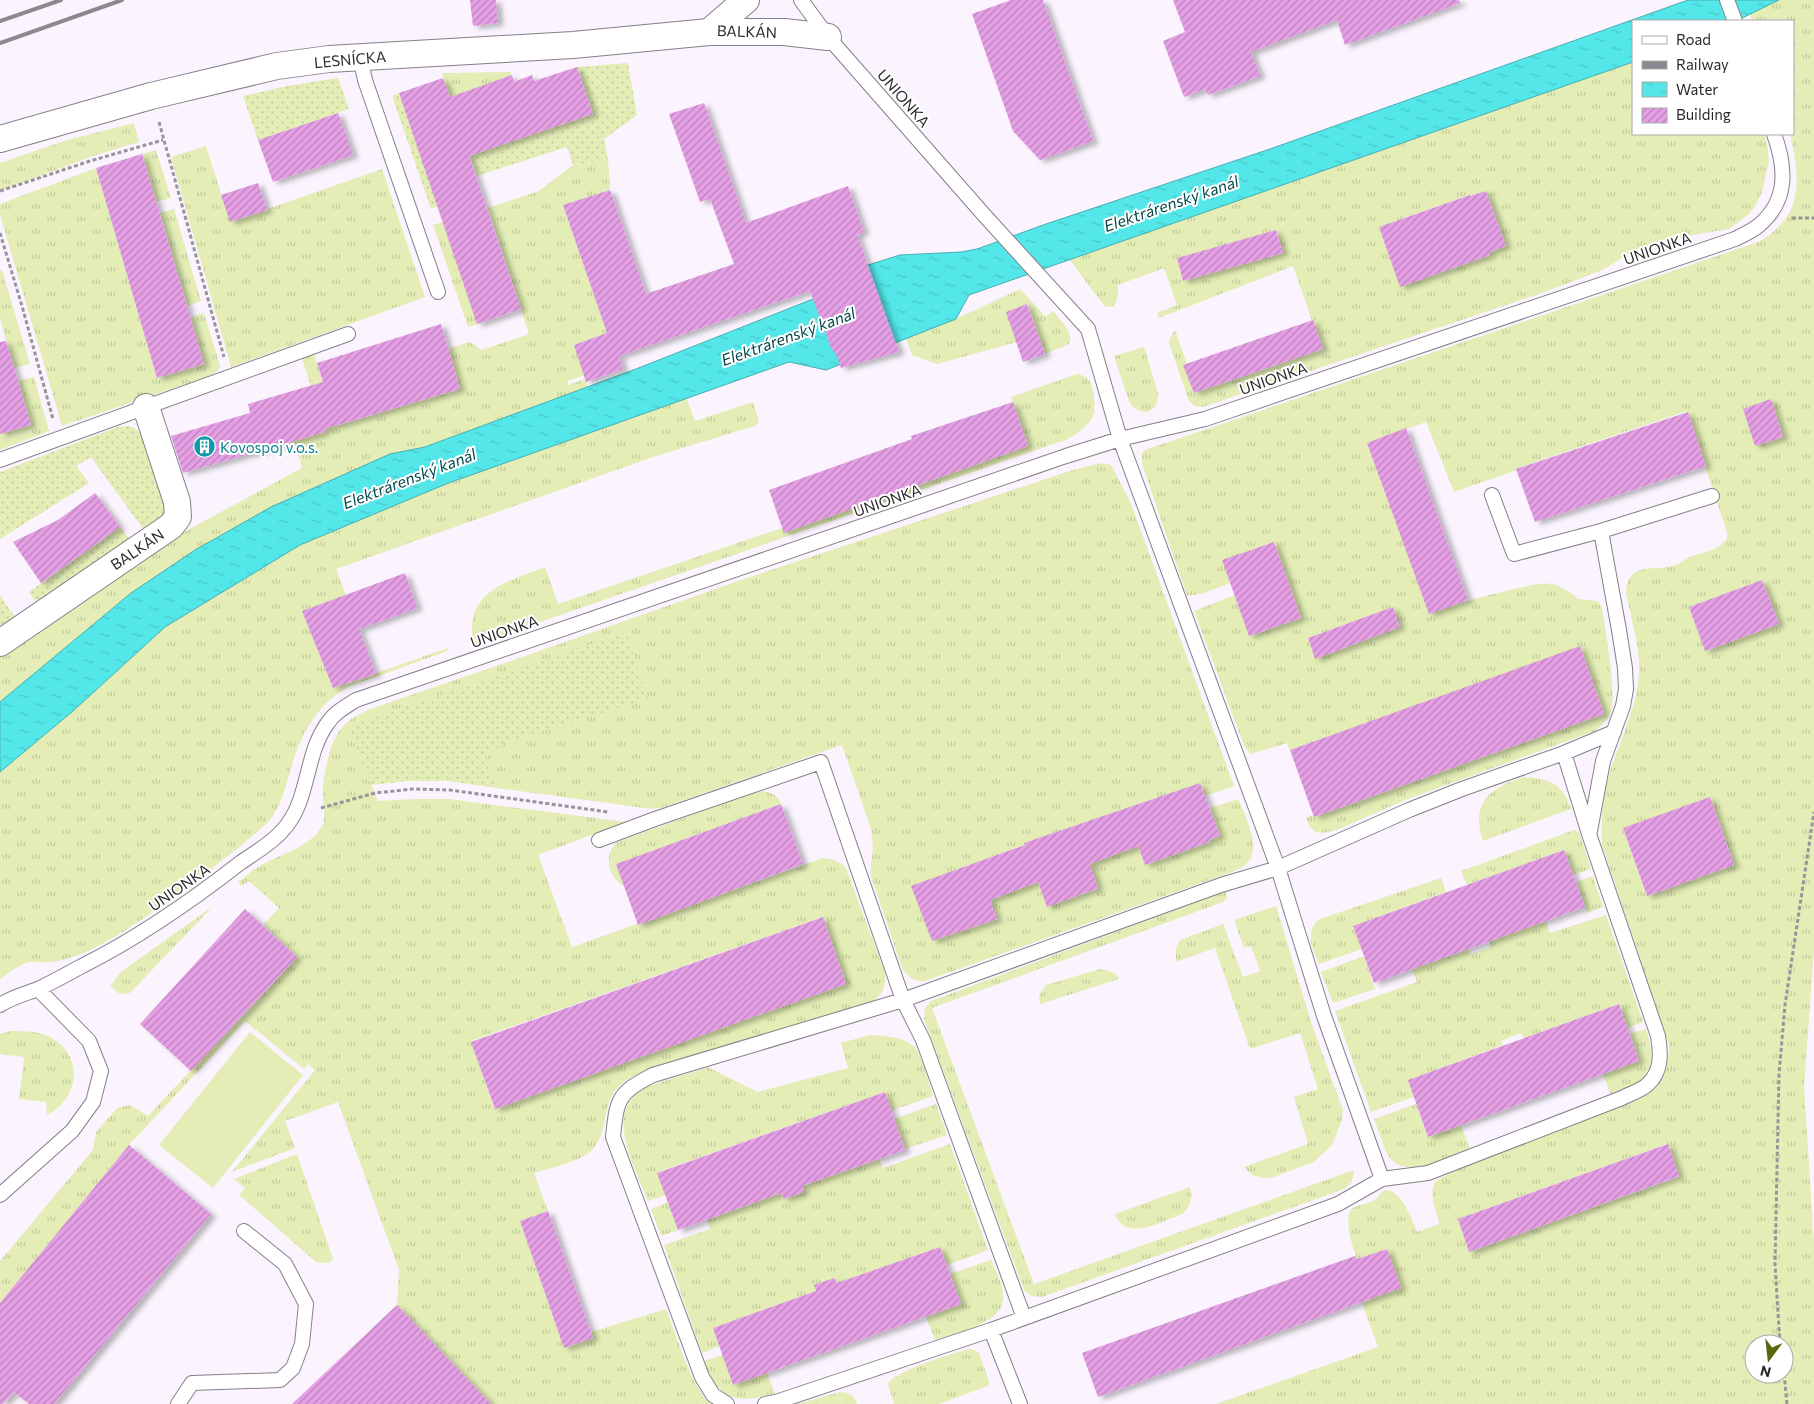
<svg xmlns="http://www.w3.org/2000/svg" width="1814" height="1404" viewBox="0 0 1814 1404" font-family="Commissioner,sans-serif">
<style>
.grass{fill:url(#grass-tufts);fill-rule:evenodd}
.garden{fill:url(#garden-dots)}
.pitch{fill:#e3edb5}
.water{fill:url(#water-ripples);stroke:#48aeb1}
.building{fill:url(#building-hatch);filter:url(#shadow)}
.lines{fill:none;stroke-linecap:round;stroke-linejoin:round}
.lane-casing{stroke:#857f88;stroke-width:16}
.street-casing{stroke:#857f88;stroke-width:28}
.path{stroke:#99949c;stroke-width:3;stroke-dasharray:4 2.5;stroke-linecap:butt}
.lane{stroke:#fff;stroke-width:14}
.street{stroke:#fff;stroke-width:26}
.rail{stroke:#8d888f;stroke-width:4}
.labels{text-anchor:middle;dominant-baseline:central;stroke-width:4;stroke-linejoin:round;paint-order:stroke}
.street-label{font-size:15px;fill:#2d2a2e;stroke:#fff}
.culture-label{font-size:15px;fill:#0d838f;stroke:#fff;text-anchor:start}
.water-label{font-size:16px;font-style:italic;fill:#024849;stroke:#fff}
</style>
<defs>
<pattern id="grass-tufts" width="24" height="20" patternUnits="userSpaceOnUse" patternTransform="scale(1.25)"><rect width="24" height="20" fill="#e3edb5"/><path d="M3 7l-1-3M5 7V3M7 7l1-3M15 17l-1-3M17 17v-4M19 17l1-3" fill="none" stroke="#c3cb9c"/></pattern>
<pattern id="garden-dots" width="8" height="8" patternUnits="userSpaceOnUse" patternTransform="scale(1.25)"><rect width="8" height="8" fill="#e3edb5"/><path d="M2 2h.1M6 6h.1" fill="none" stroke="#c3cb9c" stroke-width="1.8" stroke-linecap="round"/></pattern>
<pattern id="water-ripples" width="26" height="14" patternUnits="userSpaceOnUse" patternTransform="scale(1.25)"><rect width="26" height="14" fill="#53e7e9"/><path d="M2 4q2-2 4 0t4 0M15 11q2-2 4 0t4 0" fill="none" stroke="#49c6c8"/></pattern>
<pattern id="building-hatch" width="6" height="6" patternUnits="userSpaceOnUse" patternTransform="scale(1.25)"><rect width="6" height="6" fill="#e59fe5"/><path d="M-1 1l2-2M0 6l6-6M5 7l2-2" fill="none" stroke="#ba82ba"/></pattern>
<filter id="shadow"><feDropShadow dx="5.5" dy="3" stdDeviation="2.5" flood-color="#0004"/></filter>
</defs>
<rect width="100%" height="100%" fill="#fbf4fe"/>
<!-- grass -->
<path class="grass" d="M1779 0H1814V950L1804 1087 1814 1244V1404H1216L1378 1347 1362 1303 1371 1300 1387 1249 1357 1259C1353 1249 1342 1215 1353 1208 1359 1204 1369 1204 1375 1200 1379 1197 1380 1191 1386 1190 1401 1189 1413 1221 1417 1232L1439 1224C1437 1210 1426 1191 1437 1180 1483 1156 1534 1139 1582 1120 1603 1112 1644 1100 1658 1084 1667 1073 1669 1059 1669 1045L1602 845C1600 819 1604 790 1612 765 1622 736 1636 707 1639 676 1641 651 1631 618 1626 593 1627 562 1652 571 1673 566 1679 564 1684 560 1690 557 1703 552 1719 551 1727 538V532L1687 411 1517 468V470L1454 492 1426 422 1367 443 1429 613C1457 603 1485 596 1514 589 1527 586 1540 582 1552 584 1564 587 1570 592 1578 599L1598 601 1602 608C1605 630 1618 696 1610 714 1607 721 1600 726 1595 731L1405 800 1339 829C1321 834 1313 837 1306 818L1313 815 1314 817 1604 714 1580 647 1290 750 1287 743 1251 754 1245 748 1194 611 1235 595 1250 636 1301 618 1274 542 1223 560 1230 583 1204 593 1187 596 1142 464V453L1145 450 1758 242C1805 216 1800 179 1790 134H1793V21H1752L1750 14ZM1771 400 1783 437 1755 446 1743 409ZM1762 580 1779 624 1705 651 1689 607ZM1352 622 1315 658 1308 638ZM1710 797 1734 865 1647 896 1623 829ZM1667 1144 1679 1177 1469 1252 1458 1219ZM1754 1344H1784V1374H1754Z
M1633 62V134H1764L1768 149 1769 162 1762 192 1755 206 1749 214 1729 229 1663 240 1631 253 1600 271 1539 294 1203 407 1195 406 1189 401 1169 343V339L1175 330 1187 364 1184 365 1194 393 1322 349 1293 266 1159 318 1157 313 1177 305 1164 268 1118 285C1118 295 1119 311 1104 306L1069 259ZM1486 191 1505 246 1490 252V255L1400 286 1379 227 1469 195 1470 196ZM1276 230 1283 253 1183 281 1177 258Z
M510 72 512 75 450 98 442 73Z
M134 123 139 142 93 156 0 191V163L67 140Z
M206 146 230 222 382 169 425 297 231 367 171 157Z
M156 150 171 198 156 202 142 154Z
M608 160 610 190 563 205 607 333 574 345 585 375 568 381V385L585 379 588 387 425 447 390 454 271 507 195 550 131 593 0 702V657L66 611 186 531 302 468 294 441 325 432 302 358 314 354 336 426 460 389 448 349 470 342 482 350 529 334 488 208 539 191 573 165Z
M96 168 157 378 204 364 190 318 204 313 220 366C218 373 210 375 204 378L62 426 0 215V204Z
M174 209 201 301 187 306 160 213Z
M443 222 478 324 468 327 433 225Z
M0 270H2L30 364 14 368 0 319Z
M1020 289 1046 317 1053 311C1060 320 1075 333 1069 344L1045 354 1028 305H1026L1017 342 937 364 912 355 906 339 956 319Z
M1144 347 1158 393C1159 414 1140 419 1129 401L1114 356Z
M1077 374C1081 375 1085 376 1088 379 1094 385 1097 410 1092 418 1087 427 1077 433 1068 439L474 645C461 593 508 581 545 567L558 604 782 528 784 532 1028 445 1011 397Z
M34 377 49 431 0 450V434L31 425 18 381Z
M686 397 695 421 753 402 759 422 755 426 656 456 336 569 346 595 302 611 333 688 448 648 447 651 348 687C316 705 299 737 290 772 284 791 280 812 264 826 237 850 207 872 178 893 150 914 123 934 92 949 80 955 66 960 52 962 44 963 34 961 26 963 17 966 8 974 0 979V772L73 711 165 627 300 545 446 484Z
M1101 463 1111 465 1130 501 1234 786 1205 796 1200 783 1025 843V845L912 886 932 941 997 919 990 900 1038 882 1047 906 1098 889 1089 864 1138 846 1145 865 1209 842V840L1220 836 1210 808 1238 799C1244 813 1262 848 1248 862 1244 867 1237 870 1232 872L925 981C914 982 908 977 902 968L870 873 873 848 871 829 842 745 661 808 652 809 496 788 484 758 504 743 648 699 348 726 378 801 414 799H449L626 822 538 855 572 947 823 858C833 859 838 861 846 868L885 973C886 987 883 994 872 1002L653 1068C642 1073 629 1077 619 1086 600 1104 610 1134 591 1151 579 1162 550 1168 534 1173L548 1211 520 1221 564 1348 593 1338 591 1332 666 1309C675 1331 693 1392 711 1404H491L397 1305 399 1270 338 1102 285 1121 295 1148 232 1172 315 1070 308 1064 304 1069 245 1021 129 1145 0 1303V1261L93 1150 96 1132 117 1108 130 1105 148 1116 297 957 263 925 279 908 249 881 241 886 238 882C246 877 252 870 260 866 280 854 308 848 321 828 327 819 323 808 323 798 322 786 324 775 327 763 334 732 343 720 373 708L511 661 738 581 1076 469ZM822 917 846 984 494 1108 471 1041Z
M1524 777C1551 779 1562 783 1571 809L1483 841C1470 803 1490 787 1524 777Z
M763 791C772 793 778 795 781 804L616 864 624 886C608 878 603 854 617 842L755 792Z
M1574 830 1579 832 1591 869 1573 875 1564 850 1467 885 1461 871Z
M1593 876 1603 907 1587 913 1576 882Z
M1441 878 1446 892 1353 926 1362 949 1319 964C1313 949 1303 932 1320 919Z
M1226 891 1227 898 1223 902 932 1008 1034 1284 1354 1170 1352 1182 1344 1189 1042 1297 1031 1296 1024 1290 924 1019 925 1008 931 1001Z
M213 906 130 993 120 994 110 986 121 972Z
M1276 906 1312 1025 1343 1110 1341 1123 1332 1145 1314 1162 1271 1178H1263L1252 1175 1244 1167 1308 1144 1294 1097 1318 1089 1300 1033 1250 1049 1215 948 1176 962V948L1180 940 1223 924 1243 977 1260 971 1251 946 1244 948 1234 920Z
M1606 915 1643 1022 1628 1028 1619 1004 1523 1038 1521 1033 1501 1041 1503 1045 1408 1080 1414 1097 1371 1112 1335 1011 1417 982 1412 969 1469 949 1471 954 1490 947 1489 941 1546 921 1550 933Z
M1364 956 1375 989 1333 1003 1321 972Z
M1100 969 1115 973 1119 979 1040 1004 1039 996 1046 985Z
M1646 1029C1659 1069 1648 1082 1611 1095L1603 1074 1639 1061 1630 1034Z
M11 1031C22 1031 33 1031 43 1034 83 1049 84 1095 47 1115L46 1102 19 1099 24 1057 0 1054V1034Z
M870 1035C883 1036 901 1036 912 1045 922 1052 929 1084 933 1096L891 1111 885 1092 658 1172 665 1195 648 1201C635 1167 600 1107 649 1086 668 1079 689 1074 708 1067L757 1092 848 1068 841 1043Z
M936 1104 947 1135 905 1149 894 1119Z
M1416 1104 1428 1137 1461 1125 1470 1148C1450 1156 1407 1180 1390 1158 1383 1148 1379 1131 1374 1119Z
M950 1144 988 1250 947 1265 940 1247 837 1283 834 1278 815 1285 816 1291 713 1328 720 1346 702 1353 664 1245 710 1229 707 1220 781 1193 784 1199 803 1192 802 1186 879 1159 883 1168Z
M297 1154 333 1259 328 1263 316 1262 239 1195 245 1188 234 1179Z
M1190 1187C1193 1198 1191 1206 1182 1214 1163 1221 1125 1243 1115 1214Z
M668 1202 678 1230 661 1236 651 1209Z
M991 1260C996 1272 1005 1288 1003 1301 1000 1324 953 1334 935 1340L926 1317 961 1304 950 1274Z
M970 1349 975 1350 979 1353 990 1385 939 1404H894L888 1384C892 1372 956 1352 970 1349Z
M723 1355 767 1373 775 1394C735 1404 720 1401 704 1361Z
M840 1392C849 1392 854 1395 857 1404H798Z"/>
<!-- garden -->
<path class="garden" d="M628 63 637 115 604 139 608 160 573 165 567 147 477 176 450 98 593 114 577 67Z
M338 78 349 109 258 140 243 96 287 86Z
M399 93 438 206 431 209 392 96Z
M128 426 134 428 142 434 169 511 143 529 91 457 76 466 89 483 0 539V472L118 427Z
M120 527 129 539 36 602 29 592Z
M0 595 15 617 0 627Z
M626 632 648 699 505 743 484 758 496 788 449 781H409L371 785 348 726Z"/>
<!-- pitch -->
<path class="pitch" d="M250 1032 303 1075 213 1188 159 1145Z"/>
<!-- water -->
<path class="water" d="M1688 0H1779L1736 21H1633V62L969 295 956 319 826 370 789 362 446 484 300 545 165 627 73 711 0 772V702L131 593 195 550 271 507 390 454 425 447 636 369 813 299 868 265 900 255 961 252 977 249 1046 224 1270 149Z"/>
<!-- building -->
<path class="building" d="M470 0H496L498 23 473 26Z
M1011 0H1043L1093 141 1040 160 1013 131 972 14Z
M1173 0H1459L1460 3 1345 45 1337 20 1251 52 1260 76 1208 95 1205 89 1184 97 1163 41 1185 32Z
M577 67 593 114 469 156 521 309 477 324 399 93 443 78 450 97 512 75 514 82 532 75 534 81Z
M704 103 746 223 848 186 864 232 857 235 899 352 841 368 836 354 831 348 810 291 619 356 623 369 586 382 574 345 607 333 563 205 610 190 646 294 734 264 710 199 700 202 669 114Z
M338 113 353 155 273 182 258 140Z
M142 154 204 364 157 378 96 168Z
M258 183 267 210 230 222 221 195Z
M1486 191 1506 246 1490 252V255L1400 287 1379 227 1470 195V196Z
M1276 230 1283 253 1183 281 1177 258Z
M1027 304 1045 354 1023 362 1006 312Z
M1313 320 1323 349 1194 393 1183 365Z
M441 324 460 389 324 429 325 432 298 440 183 473 171 436 250 413 248 404 323 382 317 363Z
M6 341 31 425 0 434V342Z
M1771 399 1783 437 1755 446 1743 409Z
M1013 402 1028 446 784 533 769 490 912 439 911 436Z
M1688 412 1706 466 1535 522 1516 469Z
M1406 428 1468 600 1429 614 1367 443Z
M95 493 120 527 41 583 13 542 58 520Z
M1274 542 1301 618 1249 636 1222 560Z
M405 573 417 608 359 629 376 674 333 688 302 611Z
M1762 580 1779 624 1705 651 1689 607Z
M1393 607 1400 627 1315 659 1308 638Z
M1580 646 1604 714 1314 817 1290 750Z
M1200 783 1220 836 1209 840 1210 842 1145 865 1138 846 1090 864 1098 888 1047 907 1038 882 990 900 997 919 932 941 911 886 1025 845 1024 843Z
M1710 797 1734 865 1647 896 1623 828Z
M781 804 803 864 638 925 616 864Z
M1564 850 1585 907 1374 983 1353 926Z
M245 909 297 957 191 1071 140 1024Z
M823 917 846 984 495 1109 471 1042Z
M1619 1004 1639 1061 1428 1137 1408 1080Z
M885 1092 905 1150 802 1186 804 1192 784 1199 781 1193 678 1230 657 1173Z
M1668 1144 1679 1176 1469 1252 1458 1219Z
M129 1145 211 1214 54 1404H29L14 1392 3 1404H0V1303Z
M548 1211 593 1338 564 1348 520 1221Z
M940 1247 961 1304 733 1385 713 1328 816 1291 814 1285 834 1278 837 1283Z
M1387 1249 1401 1288 1098 1397 1082 1353 1355 1256 1357 1259Z
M397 1305 491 1404H292Z"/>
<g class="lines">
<defs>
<path id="lane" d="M1727 0 1735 21
M360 57 365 80 438 292
M0 460 348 334
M1492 495 1514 554 1601 531 1619 630 1625 668 1626 689 1623 706 1603 761 1590 831
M1601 531 1712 496
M1564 753 1614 732
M599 840 655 819 821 762 903 1000 1221 885 1278 868 1409 810 1462 789 1564 753 1589 834 1658 1036C1661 1054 1662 1072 1647 1085 1640 1091 1629 1094 1622 1098L1428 1173 1382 1179 1324 1016 1278 868 1120 439 1088 329 985 216 828 37 801 0
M0 1005C12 997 25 994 38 989 53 982 67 974 82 966 138 938 190 902 240 863 253 854 272 843 282 831 310 802 304 756 327 724 334 713 345 707 356 700L1066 456 1120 439 1205 419 1735 239C1743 235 1752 231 1758 226 1789 201 1786 167 1774 134
M0 1195 72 1131 93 1102 101 1071 89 1041 38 989
M991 1330 1020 1404
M178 1404 192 1383 280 1380 293 1368 302 1344 306 1304 285 1264 244 1231
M727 1404 713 1395 702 1377 613 1137C617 1098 618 1093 653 1075L903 1000 923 1040 1024 1318
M765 1404 776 1402 991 1330 1338 1204 1382 1179"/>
<path id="street" d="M709 32 746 0
M0 139 151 96 277 66 329 59 573 45 709 32H784L828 37
M0 643 171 526 178 517 177 502 146 407"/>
</defs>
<!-- lane casing -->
<use href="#lane" class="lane-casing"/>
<!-- street casing -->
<use href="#street" class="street-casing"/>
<!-- path -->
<path class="path" d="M159 122 224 357
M0 191 90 161 163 140
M1792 218H1814
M0 233 22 306 53 419
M321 808 375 793 413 789 450 790 608 812
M1780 1344 1775 1264 1779 1074 1785 1005 1814 812
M1784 1374 1787 1404"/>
<!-- lane -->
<use href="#lane" class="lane"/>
<!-- street -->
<use href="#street" class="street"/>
<!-- rail -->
<path class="rail" d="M0 21 61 0
M0 43 122 0"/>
</g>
<!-- icons -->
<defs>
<symbol id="building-disc" viewBox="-11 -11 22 22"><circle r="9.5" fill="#0f9aa8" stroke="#fff"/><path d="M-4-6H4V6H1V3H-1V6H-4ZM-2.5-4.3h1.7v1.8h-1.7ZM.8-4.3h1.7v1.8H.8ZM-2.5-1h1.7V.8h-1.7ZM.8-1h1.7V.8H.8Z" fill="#fff"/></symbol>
</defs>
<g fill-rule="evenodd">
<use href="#building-disc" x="192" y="434" width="25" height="25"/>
</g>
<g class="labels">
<!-- street labels -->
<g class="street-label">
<text transform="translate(747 31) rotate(2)">BALKÁN</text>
<text transform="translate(350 59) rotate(-5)">LESNÍCKA</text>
<text transform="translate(904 98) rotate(49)">UNIONKA</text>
<text transform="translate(1657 248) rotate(-19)">UNIONKA</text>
<text transform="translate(1273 378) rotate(-19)">UNIONKA</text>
<text transform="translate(887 500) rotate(-19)">UNIONKA</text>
<text transform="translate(137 549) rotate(-34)">BALKÁN</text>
<text transform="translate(504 631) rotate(-19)">UNIONKA</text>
<text transform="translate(179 887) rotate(-35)">UNIONKA</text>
</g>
<!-- culture labels -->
<g class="culture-label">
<text x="220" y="447">Kovospoj v.o.s.</text>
</g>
<!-- water labels -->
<g class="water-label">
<text transform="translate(1171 203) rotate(-19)">Elektrárenský kanál</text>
<text transform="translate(788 336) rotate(-20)">Elektrárenský kanál</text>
<text transform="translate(409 478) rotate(-21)">Elektrárenský kanál</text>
</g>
</g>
<!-- legend -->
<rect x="1632" y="20" width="162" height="115" fill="#ffffff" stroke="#abaaab"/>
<rect x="1642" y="36" width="25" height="8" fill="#ffffff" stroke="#abaaab"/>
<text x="1676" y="45" font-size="15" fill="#2d2a2e">Road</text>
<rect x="1642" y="61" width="25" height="8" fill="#8d888f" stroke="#abaaab"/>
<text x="1676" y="70" font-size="15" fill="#2d2a2e">Railway</text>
<rect x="1642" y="82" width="25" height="15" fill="url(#water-ripples)" stroke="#abaaab"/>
<text x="1676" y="95" font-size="15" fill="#2d2a2e">Water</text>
<rect x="1642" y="108" width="25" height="15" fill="url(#building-hatch)" stroke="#abaaab"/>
<text x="1676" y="120" font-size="15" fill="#2d2a2e">Building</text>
<!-- north arrow -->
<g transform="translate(1769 1359) rotate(195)"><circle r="24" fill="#ffffff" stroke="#abaaab"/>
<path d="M0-4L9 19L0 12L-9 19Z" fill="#586710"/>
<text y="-8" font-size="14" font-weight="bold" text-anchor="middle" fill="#2d2a2e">N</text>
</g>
</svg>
